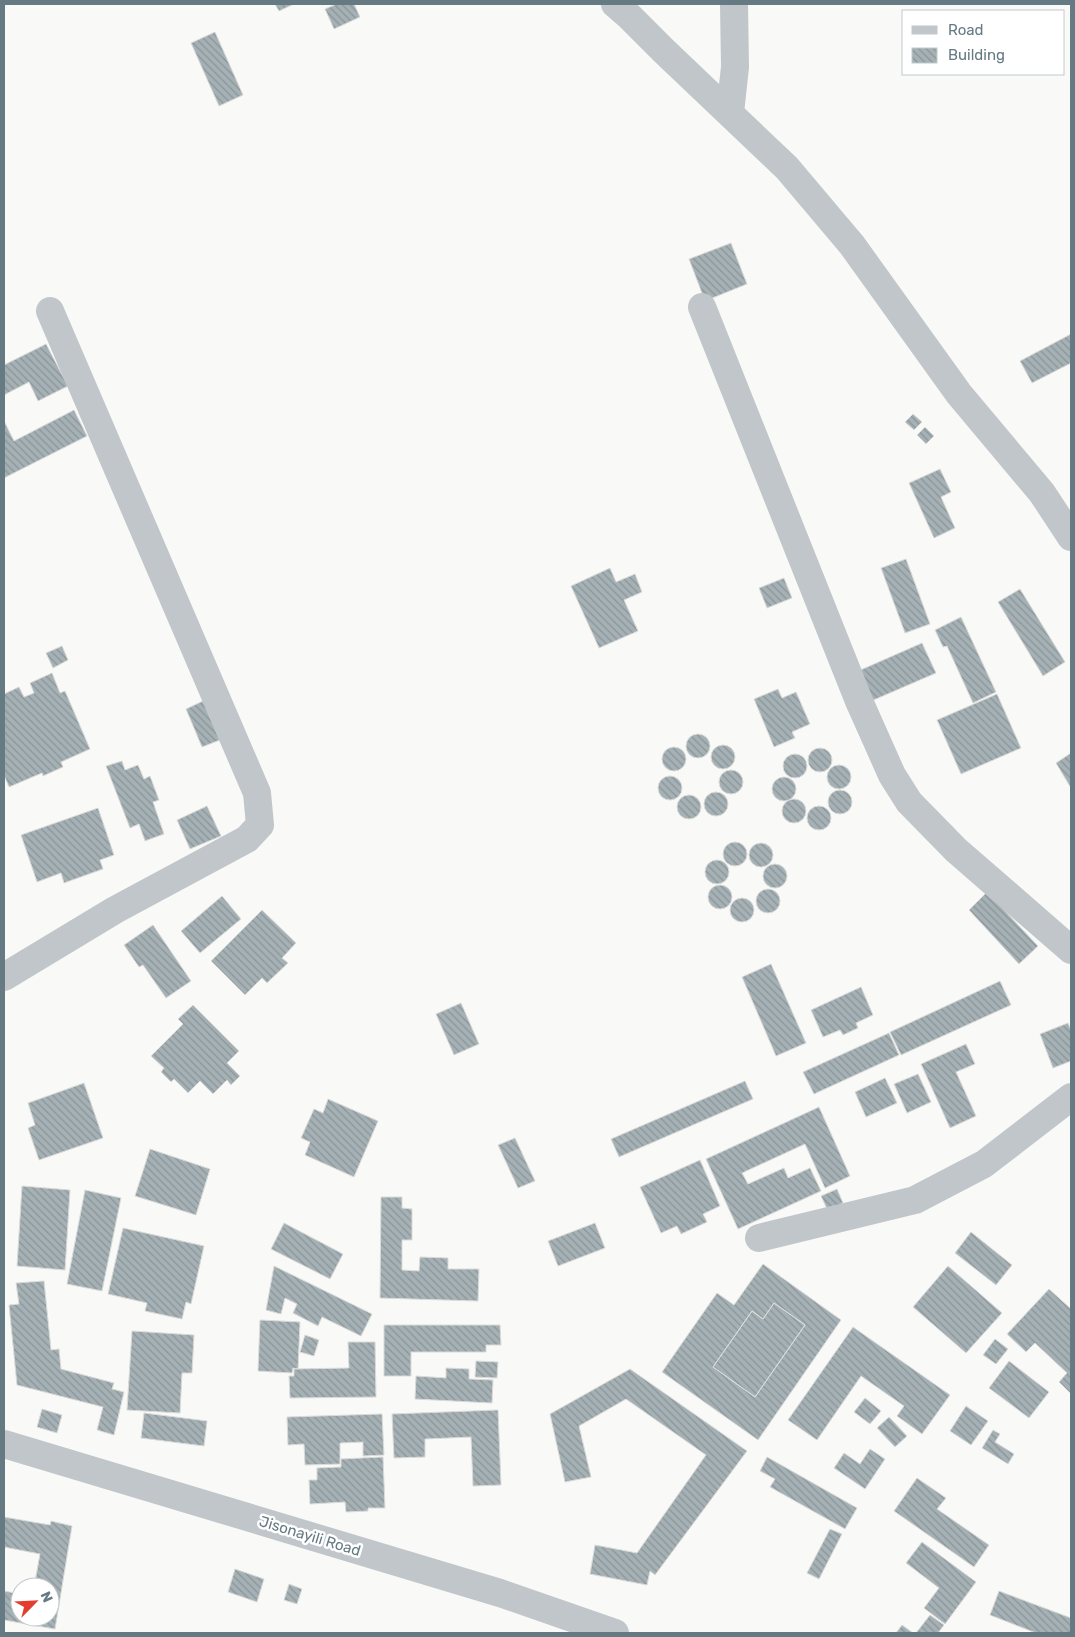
<svg xmlns="http://www.w3.org/2000/svg" width="1075" height="1637" viewBox="0 0 1075 1637" font-family="Rubik,sans-serif">
<style>
.building{fill:url(#building-back-hatch);stroke:#dbdbd9;fill-rule:evenodd}
.lines{fill:none;stroke-linecap:round;stroke-linejoin:round}
.minor{stroke:#c0c6c9;stroke-width:28}
.labels{text-anchor:middle;dominant-baseline:central;stroke-width:5;stroke-linejoin:round;paint-order:stroke}
.street-label{font-size:15px;fill:#657a82;stroke:#fff}
</style>
<defs>
<pattern id="building-back-hatch" width="6" height="6" patternUnits="userSpaceOnUse" patternTransform="scale(1.25)"><rect width="6" height="6" fill="#a5b1b5"/><path d="M-1 5l2 2M0 0l6 6M5-1l2 2" fill="none" stroke="#8a9599"/></pattern>
</defs>
<rect width="100%" height="100%" fill="#f9f9f7"/>
<!-- building -->
<path class="building" d="M275 4H294L279 11Z
M337 4H354L360 17 334 29 325 9Z
M215 32 243 95 219 106 191 43Z
M731 243 747 284 705 301 689 259Z
M1071 334V363L1032 383 1020 361Z
M46 344 68 386 38 401 29 382 4 395V365Z
M74 410 87 436 4 478V421L14 441Z
M913 414 922 422 914 430 905 422Z
M925 427 934 436 926 444 917 435Z
M940 469 951 492 941 497 955 528 934 538 909 483Z
M906 559 930 624 905 633 881 568Z
M610 568 616 582 635 574 642 592 624 600 638 631 599 648 571 586Z
M784 578 792 598 767 608 759 588Z
M1020 589 1065 662 1043 676 998 602Z
M961 617 996 692 973 703 947 646 943 647 935 630Z
M922 643 936 673 869 702 856 672Z
M62 646 68 660 53 668 46 653Z
M52 673 60 693 65 691 90 749 61 762 63 767 43 776 42 773 9 787 4 775V694L19 687 24 697 34 693 30 683Z
M778 689 782 698 796 692 810 724 792 732 795 738 774 747 754 699Z
M997 694 1021 748 961 774 937 720Z
M203 701 220 740 202 747 186 709Z
M686 746a12 12 0 1 1 24 0a12 12 0 1 1-24 0Z
M711 757a12 12 0 1 1 24 0a12 12 0 1 1-24 0Z
M662 759a12 12 0 1 1 24 0a12 12 0 1 1-24 0Z
M808 760a12 12 0 1 1 24 0a12 12 0 1 1-24 0Z
M1071 753V788L1056 763Z
M783 766a12 12 0 1 1 24 0a12 12 0 1 1-24 0Z
M122 761 125 770 138 765 144 779 150 776 159 800 153 802 164 834 145 841 139 824 130 828 106 766Z
M827 777a12 12 0 1 1 24 0a12 12 0 1 1-24 0Z
M719 782a12 12 0 1 1 24 0a12 12 0 1 1-24 0Z
M658 788a12 12 0 1 1 24 0a12 12 0 1 1-24 0Z
M772 789a12 12 0 1 1 24 0a12 12 0 1 1-24 0Z
M828 802a12 12 0 1 1 24 0a12 12 0 1 1-24 0Z
M704 804a12 12 0 1 1 24 0a12 12 0 1 1-24 0Z
M677 807a12 12 0 1 1 24 0a12 12 0 1 1-24 0Z
M782 811a12 12 0 1 1 24 0a12 12 0 1 1-24 0Z
M807 818a12 12 0 1 1 24 0a12 12 0 1 1-24 0Z
M207 806 221 836 190 849 177 820Z
M98 808 114 855 100 860 103 869 64 883 61 873 37 882 21 835Z
M723 854a12 12 0 1 1 24 0a12 12 0 1 1-24 0Z
M749 855a12 12 0 1 1 24 0a12 12 0 1 1-24 0Z
M705 872a12 12 0 1 1 24 0a12 12 0 1 1-24 0Z
M763 876a12 12 0 1 1 24 0a12 12 0 1 1-24 0Z
M708 897a12 12 0 1 1 24 0a12 12 0 1 1-24 0Z
M756 901a12 12 0 1 1 24 0a12 12 0 1 1-24 0Z
M987 892 1038 946 1019 964 969 910Z
M222 896 241 919 200 953 181 931Z
M730 910a12 12 0 1 1 24 0a12 12 0 1 1-24 0Z
M262 910 296 943 282 958 288 963 267 983 262 978 245 995 211 961Z
M153 925 191 981 166 998 143 965 139 967 124 945Z
M771 964 806 1043 776 1056 742 977Z
M1000 981 1011 1005 901 1055 890 1032Z
M861 987 873 1015 856 1023 858 1028 843 1035 840 1030 823 1037 811 1010Z
M461 1003 479 1044 454 1055 436 1014Z
M193 1005 239 1051 227 1063 240 1076 231 1085 227 1080 213 1094 200 1081 188 1093 174 1079 171 1082 161 1072 164 1068 151 1056 183 1024 178 1019Z
M1068 1023 1071 1030V1061L1053 1068 1040 1034Z
M889 1033 899 1055 814 1094 803 1072Z
M966 1044 975 1064 956 1072 976 1116 950 1128 921 1064Z
M918 1074 931 1102 907 1113 894 1084Z
M885 1078 897 1103 866 1117 855 1092Z
M745 1081 753 1099 619 1157 611 1139Z
M84 1083 103 1138 39 1160 28 1128 35 1125 28 1103Z
M328 1099 378 1121 354 1177 305 1155 310 1142 301 1138 314 1109 323 1113Z
M819 1107 850 1176 825 1188 805 1144 742 1173 748 1184 784 1168 788 1178 810 1168 821 1191 738 1229 706 1159Z
M515 1138 535 1181 518 1188 498 1145Z
M150 1149 210 1169 196 1215 135 1196Z
M700 1160 720 1206 703 1214 707 1222 681 1234 677 1226 661 1233 640 1187Z
M22 1186 70 1190 65 1270 17 1266Z
M837 1189 843 1203 828 1211 821 1196Z
M85 1190 121 1198 102 1291 67 1284Z
M381 1197H402V1208L412 1209V1240H402V1270L419 1271 420 1257 448 1258V1269H479L478 1301 380 1298Z
M284 1223 343 1254 330 1279 271 1249Z
M595 1223 605 1248 558 1266 548 1241Z
M123 1228 204 1246 191 1304 186 1302 182 1319 145 1311 147 1303 108 1294Z
M971 1232 1012 1265 996 1285 955 1253Z
M763 1264 841 1320 758 1440 662 1372 717 1293 734 1305ZM774 1303 805 1325 755 1397 713 1367 752 1311 763 1319Z
M274 1266 372 1314 361 1336 322 1317 318 1326 293 1313 297 1304 285 1298 281 1314 266 1310Z
M948 1266 1002 1313 966 1353 913 1307Z
M44 1281 51 1350 59 1349 61 1369 114 1383 112 1389 124 1392 114 1435 97 1430 103 1407 17 1385 9 1305 19 1304 16 1283Z
M1049 1289 1071 1309V1394L1059 1382 1067 1373 1035 1343 1026 1352 1007 1334Z
M774 1303 805 1325 755 1397 713 1367 752 1311 763 1319Z
M260 1320 300 1322 298 1369 293 1368 292 1373 258 1371Z
M384 1325H500L501 1345H486V1352H411V1376H384Z
M853 1327 950 1395 922 1434 897 1416 904 1406 861 1376 817 1440 788 1420Z
M132 1331 194 1335 192 1373H182L180 1413 127 1410Z
M305 1335 319 1340 314 1356 300 1352Z
M995 1339 1008 1349 996 1364 983 1355Z
M348 1342H375L376 1397 290 1398 289 1376H294V1369L349 1368Z
M476 1361 498 1362 497 1378 475 1377Z
M1009 1361 1049 1392 1029 1418 989 1388Z
M446 1368 469 1369V1379L493 1380 492 1403 415 1399 416 1376 446 1378Z
M630 1369 747 1451 655 1575 650 1571 647 1585 590 1574 595 1545 637 1553 706 1455 626 1399 579 1426 591 1477 565 1482 550 1414Z
M865 1398 881 1411 870 1424 854 1412Z
M966 1406 988 1421 971 1445 950 1431Z
M42 1409 62 1415 57 1433 37 1427Z
M498 1410 501 1485 473 1486 471 1437 425 1439V1457L394 1458 392 1414Z
M144 1413 207 1421 204 1446 141 1438Z
M382 1414 384 1455 363 1456V1442L340 1443V1464L305 1465 304 1444 288 1445 287 1417Z
M889 1417 907 1436 895 1447 877 1428Z
M993 1430 1000 1434 995 1442 1014 1454 1008 1464 982 1448Z
M870 1449 885 1459 865 1489 834 1468 844 1453 860 1464Z
M383 1457 385 1508H368V1511L346 1512 345 1502 310 1504 309 1480H317V1468L341 1467V1459Z
M767 1457 857 1508 845 1529 770 1487 775 1479 760 1471Z
M917 1478 946 1498 937 1509 989 1545 974 1567 894 1511Z
M4 1517 50 1525 51 1521 72 1526 55 1629 4 1620V1591L20 1594V1617H50V1587H34L40 1554 4 1547Z
M830 1529 842 1534 819 1579 807 1573Z
M922 1542 976 1582 945 1624 924 1608 939 1588 906 1563Z
M235 1569 264 1579 257 1602 228 1592Z
M289 1584 302 1589 297 1604 284 1600Z
M999 1591 1071 1618V1633H1036L990 1615Z
M930 1615 944 1625 938 1633H916Z
M902 1625 913 1633H896Z"/>
<g class="lines">
<!-- minor -->
<path class="minor" d="M615 4 630 17 664 51 787 168 852 245 959 394 1042 493 1071 537
M730 113 735 67 734 4
M702 307 859 701 892 775 909 802 956 850 1071 950
M4 977 115 910 247 839 260 825 257 793 50 311
M759 1238 915 1200 984 1164 1071 1097
M4 1444 500 1593 615 1633"/>
</g>
<g class="labels">
<!-- street labels -->
<g class="street-label">
<text transform="translate(310 1536) rotate(17)">Jisonayili Road</text>
</g>
</g>
<!-- border -->
<rect width="1075" height="1637" fill="none" stroke="#657a82" stroke-width="10"/>
<!-- legend -->
<rect x="902" y="10" width="162" height="65" fill="#ffffff" stroke="#c1cacd"/>
<rect x="912" y="26" width="25" height="8" fill="#c0c6c9" stroke="#c1cacd"/>
<text x="948" y="35" font-size="15" fill="#657a82">Road</text>
<rect x="912" y="48" width="25" height="15" fill="url(#building-back-hatch)" stroke="#c1cacd"/>
<text x="948" y="60" font-size="15" fill="#657a82">Building</text>
<!-- north arrow -->
<g transform="translate(35 1602) rotate(66)"><circle r="24" fill="#ffffff" stroke="#c1cacd"/>
<path d="M0-4L9 19L0 12L-9 19Z" fill="#e23d2f"/>
<text y="-8" font-size="14" font-weight="bold" text-anchor="middle" fill="#657a82">N</text>
</g>
</svg>
